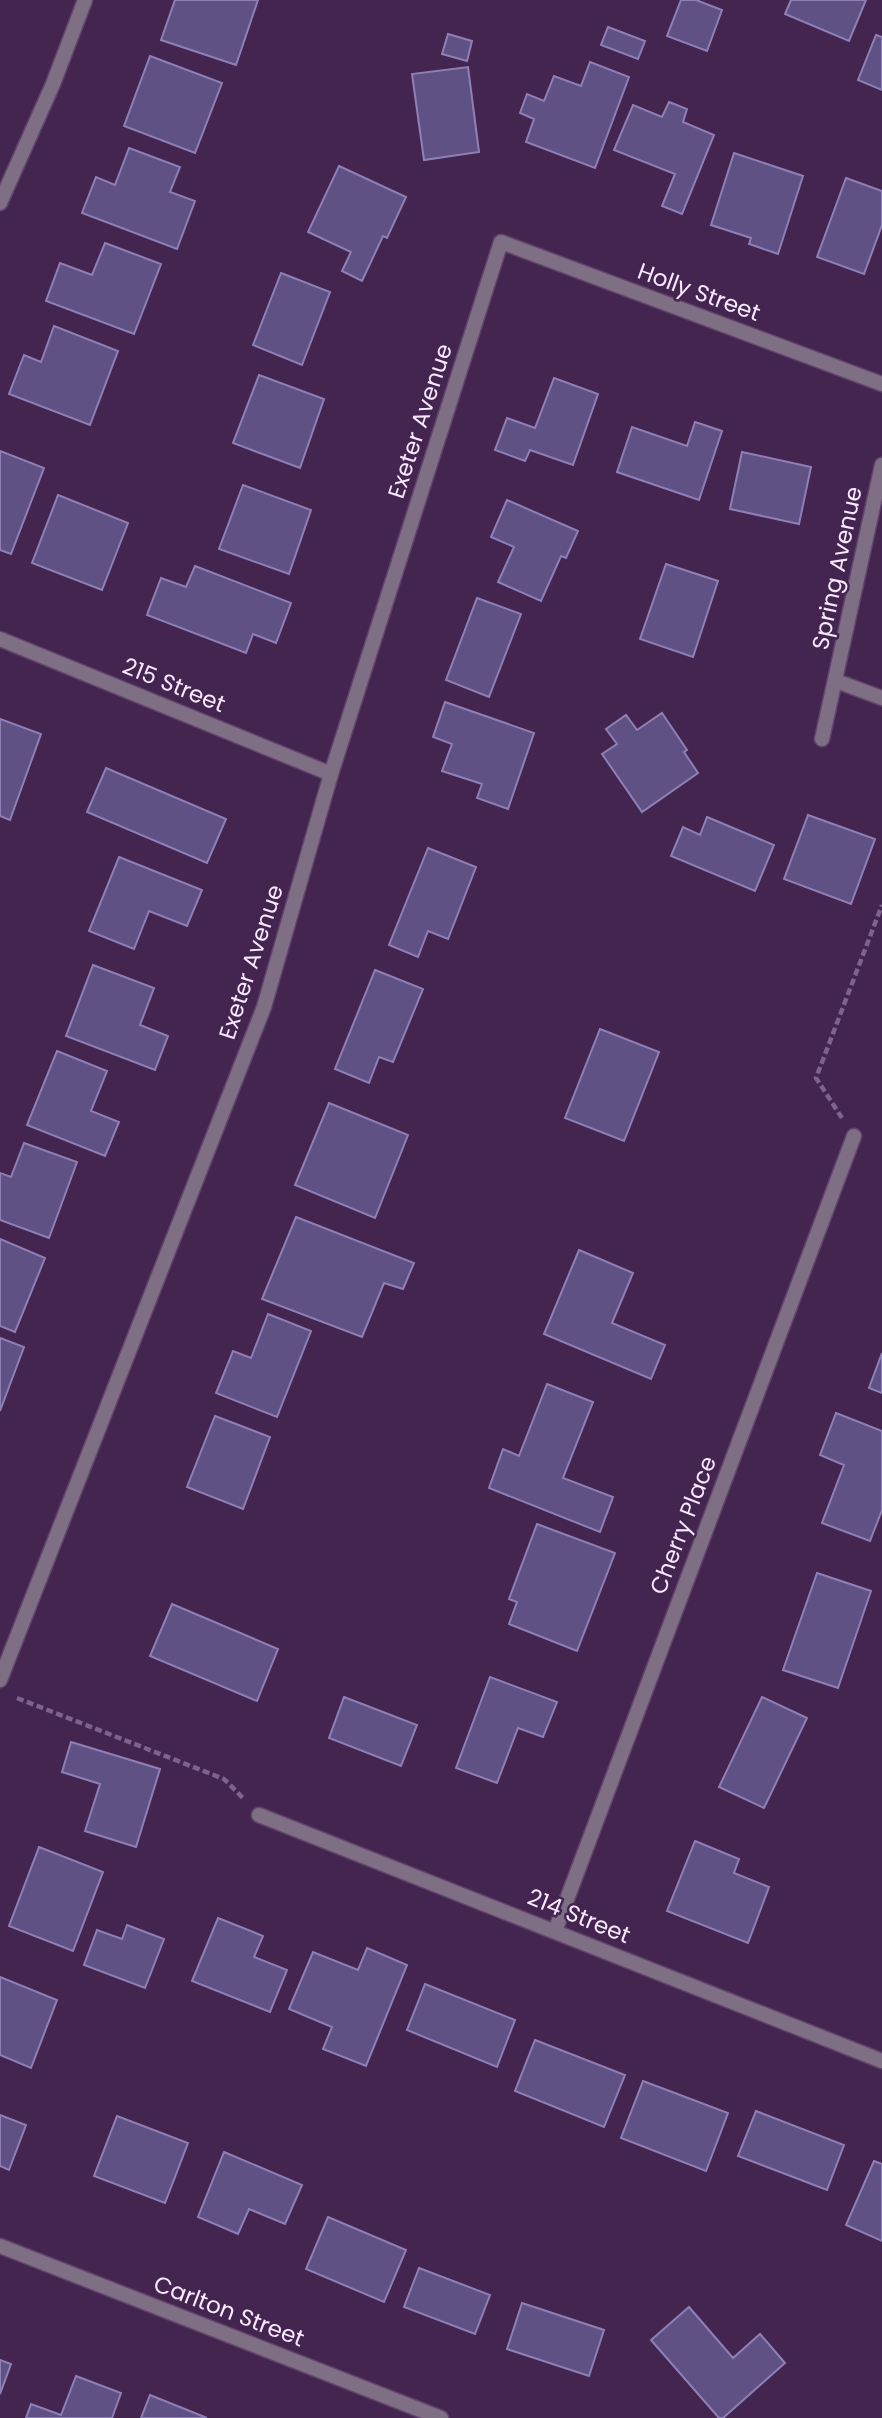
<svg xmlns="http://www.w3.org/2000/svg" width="882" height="2418" viewBox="0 0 882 2418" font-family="Poppins,sans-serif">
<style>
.building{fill:#5f5183;stroke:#8e80b6;stroke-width:2}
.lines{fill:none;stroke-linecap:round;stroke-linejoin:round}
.street-casing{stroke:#61446c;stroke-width:17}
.path{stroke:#7d6488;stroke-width:4.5;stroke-dasharray:7 3.5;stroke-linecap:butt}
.street{stroke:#7e6f84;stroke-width:14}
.labels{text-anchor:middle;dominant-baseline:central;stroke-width:5;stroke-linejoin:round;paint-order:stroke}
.street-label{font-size:23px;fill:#f8e9ff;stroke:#442550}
</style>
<rect width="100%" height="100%" fill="#442550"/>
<!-- building -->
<path class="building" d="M175 0H258L236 65 161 40Z
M681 0H696L722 10 707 51 667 36Z
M791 0H866L849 41 785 14Z
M608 27 645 41 638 59 601 45Z
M448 34 472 41 467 61 442 54Z
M876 35 882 37V90L858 80Z
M150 56 222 83 195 153 124 126Z
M590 62 629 77 595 168 526 142 534 119 520 113 527 94 544 101 554 76 581 86Z
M468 67 479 152 424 160 412 74Z
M669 102 687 109 683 122 714 135 682 214 662 206 675 174 614 150 633 105 662 117Z
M129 148 180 167 170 192 195 201 177 249 82 213 96 177 115 185Z
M734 153 803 176 778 254 749 244 751 238 711 225Z
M339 166 406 197 387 238 383 236 362 281 342 271 351 252 308 232Z
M846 178 882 191V225L864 274 817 257Z
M105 243 161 264 134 334 46 301 60 263 92 275Z
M281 273 330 292 302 365 253 345Z
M54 326 118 351 90 425 9 394 24 355 41 362Z
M259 375 324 399 300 468 233 443Z
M554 378 598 394 573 465 530 450 525 461 495 450 507 418 535 428Z
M695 422 722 431 699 500 617 472 632 427 687 446Z
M0 451 44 468 11 554 0 550Z
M742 452 811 467 799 524 730 509Z
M243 485 311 510 289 574 219 549Z
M58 495 128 523 102 590 32 563Z
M507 500 578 531 566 558 561 556 541 601 498 582 514 547 491 537Z
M666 564 718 581 693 657 640 639Z
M195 566 291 603 276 643 253 634 246 653 147 615 161 578 186 587Z
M477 598 521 614 489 697 446 680Z
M445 702 534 733 508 809 477 798 482 784 442 771 452 744 433 737Z
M662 713 687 750 684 752 698 773 642 812 602 754 617 744 606 729 626 715 637 730Z
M0 719 41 734 10 820 0 816Z
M106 768 226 819 207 863 87 812Z
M808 815 875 839 851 904 784 879Z
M707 817 774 845 755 891 671 856 683 827 700 835Z
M428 848 476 867 448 939 428 931 418 957 389 945Z
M119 857 202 890 187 926 149 911 134 949 89 931Z
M93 965 154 988 140 1025 168 1036 155 1070 66 1036Z
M375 970 423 989 393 1062 379 1057 369 1083 335 1069Z
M600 1029 659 1052 624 1141 565 1118Z
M57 1051 107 1071 91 1111 119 1122 105 1156 27 1125Z
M329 1103 408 1135 375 1218 295 1185Z
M24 1143 77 1162 49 1238 0 1220V1173L11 1177Z
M296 1217 414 1263 403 1289 384 1283 362 1337 262 1299Z
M0 1239 45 1258 15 1332 0 1326Z
M579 1250 633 1273 612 1323 665 1345 651 1379 544 1334Z
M268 1314 311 1331 277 1417 216 1393 233 1351 251 1358Z
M0 1338 24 1347 0 1411Z
M882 1353V1393L869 1388Z
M547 1384 593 1402 563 1478 613 1497 600 1532 489 1488 503 1449 519 1456Z
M836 1413 882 1431V1510L870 1541 822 1523 844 1465 820 1455Z
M215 1416 270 1437 243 1509 187 1487Z
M537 1524 615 1553 577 1651 509 1624 517 1602 509 1599Z
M817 1573 871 1591 838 1688 783 1670Z
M172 1604 278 1649 257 1701 150 1656Z
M490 1677 557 1702 543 1737 518 1728 497 1783 456 1768Z
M344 1697 417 1725 401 1766 329 1738Z
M762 1697 807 1718 764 1808 719 1787Z
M71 1742 160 1769 136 1847 85 1831 100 1784 62 1772Z
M695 1841 739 1859 734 1873 769 1887 748 1943 667 1911Z
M39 1847 103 1872 73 1951 9 1926Z
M218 1918 263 1936 254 1957 287 1970 270 2012 192 1981Z
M127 1925 164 1939 145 1988 84 1965 97 1930 122 1939Z
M367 1948 407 1965 366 2066 323 2049 332 2027 289 2009 313 1952 358 1970Z
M0 1977 57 2000 31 2068 0 2055Z
M425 1984 515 2020 497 2067 407 2030Z
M535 2040 625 2075 604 2127 515 2091Z
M643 2081 728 2113 706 2171 621 2138Z
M756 2111 844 2145 827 2190 738 2156Z
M0 2115 26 2125 9 2170 0 2166Z
M117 2116 188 2143 165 2203 94 2176Z
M224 2152 302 2185 285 2224 249 2209 238 2234 198 2217Z
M874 2161 882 2164V2241L846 2225Z
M328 2217 406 2250 384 2302 306 2269Z
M419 2268 490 2295 475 2334 404 2307Z
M522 2303 604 2330 589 2376 507 2349Z
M689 2307 733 2358 760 2334 785 2363 723 2418H719L651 2340Z
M0 2360 11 2364 0 2394Z
M76 2376 121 2393 112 2418H26L31 2404 61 2415Z
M150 2395 207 2418H141Z"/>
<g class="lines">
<defs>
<path id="street" d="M0 203 53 84 85 0
M0 639 331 774
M836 681 882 698
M822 739 882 465
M0 1680 264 1007 331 774 501 242 882 384
M259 1815 882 2061
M555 1931 854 1136
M0 2246 441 2418"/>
</defs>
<!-- street casing -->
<use href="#street" class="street-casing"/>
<!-- path -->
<path class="path" d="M842 1118 816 1078 882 905
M17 1698 224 1779 244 1799"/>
<!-- street -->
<use href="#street" class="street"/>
</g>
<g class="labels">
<!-- street labels -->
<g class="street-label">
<text transform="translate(699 292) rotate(20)">Holly Street</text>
<text transform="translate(420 421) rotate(-72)">Exeter Avenue</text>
<text transform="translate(837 568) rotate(-78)">Spring Avenue</text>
<text transform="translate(174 685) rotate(22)">215 Street</text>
<text transform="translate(251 962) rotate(-72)">Exeter Avenue</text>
<text transform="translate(683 1525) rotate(-69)">Cherry Place</text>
<text transform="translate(579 1916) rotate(22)">214 Street</text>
<text transform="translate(229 2311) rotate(21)">Carlton Street</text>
</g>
</g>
</svg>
